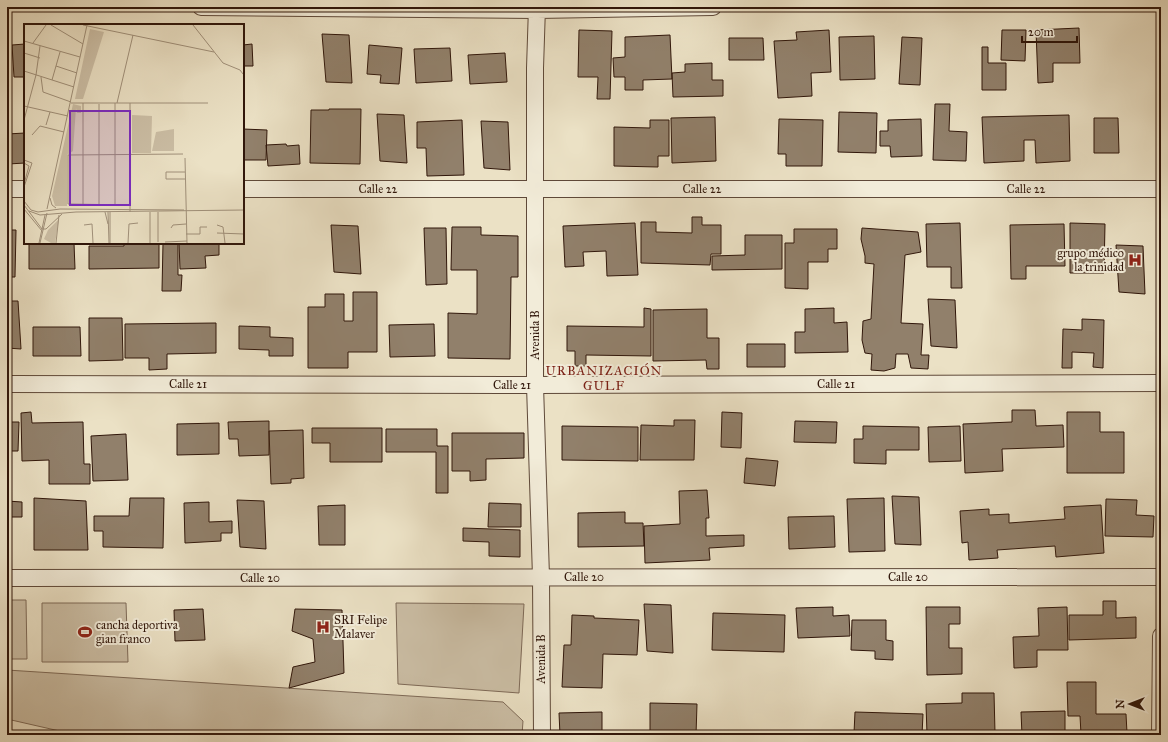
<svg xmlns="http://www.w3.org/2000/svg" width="1168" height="742" viewBox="0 0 1168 742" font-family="'IM FELL Great Primer',serif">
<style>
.green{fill:#cbbea5;stroke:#7e6a58}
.building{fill:#91806b;stroke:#30160a}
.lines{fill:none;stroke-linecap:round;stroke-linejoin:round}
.street-casing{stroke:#5f4939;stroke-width:18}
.street{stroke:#f2ecd9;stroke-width:16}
.labels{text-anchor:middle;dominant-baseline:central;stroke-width:4;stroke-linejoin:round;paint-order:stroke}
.street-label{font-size:12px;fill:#30160a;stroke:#f2ecd9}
.poi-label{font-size:12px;fill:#30160a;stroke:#f2ecd9;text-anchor:start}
.neighbourhood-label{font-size:13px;letter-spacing:1px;fill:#7a1f14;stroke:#f2ecd9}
.inset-road{fill:none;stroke:#a0907a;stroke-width:1}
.view{fill:#7b2cbf;fill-opacity:0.15;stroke:#7b2cbf;stroke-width:2}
.inset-edge{fill:none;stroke:#30160a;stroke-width:2}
</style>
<rect width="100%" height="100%" fill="#ebe1c5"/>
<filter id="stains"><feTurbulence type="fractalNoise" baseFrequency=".005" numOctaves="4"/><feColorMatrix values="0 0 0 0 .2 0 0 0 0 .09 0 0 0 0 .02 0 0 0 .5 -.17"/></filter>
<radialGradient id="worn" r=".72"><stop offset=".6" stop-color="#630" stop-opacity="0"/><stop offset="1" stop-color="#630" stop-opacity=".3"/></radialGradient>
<!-- green -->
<path class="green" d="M7 600H26L27 659H7Z
M42 603H126L128 662H42Z
M396 603 524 604 519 693 398 684Z
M7 670 503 702 523 721 522 735H77L7 719Z"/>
<!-- building -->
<path class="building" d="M1079 28 1080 63H1053V82L1038 83 1036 30Z
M579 30 612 31 610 99H597L598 77H578Z
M829 30 831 72 811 73 812 96 778 98 774 41 797 40 796 32Z
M1002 30H1026L1025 61 1001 60Z
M322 34 349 35 352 83 326 82Z
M670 35 672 79 643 80V90H625V77H614L613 58 625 57V37Z
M874 36 875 79 840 80 839 37Z
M902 37 922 38 920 85 899 84Z
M729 38H763L764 60H729Z
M25 44V77H14L12 45Z
M252 44 253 66H243V45Z
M369 45 402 48 399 84 380 83 381 75 367 74Z
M982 47H988V63H1006V90H982Z
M450 48 452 81 416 83 414 49Z
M505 53 507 82 470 84 468 55Z
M712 63V80H723V96L673 97 672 73 685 72V64Z
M935 104H950L949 131 967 132 966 161 933 160Z
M329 109H361L360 164 310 163 311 110H329Z
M839 112 877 113 876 153 838 152Z
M377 114 404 115 407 163 380 161Z
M1069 115 1070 161 1036 163 1035 140H1024V161L984 163 982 117Z
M715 117 716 161 672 163 671 118Z
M1094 118H1118L1119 153H1094Z
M779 119 823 120 822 166H786V154H778Z
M921 119 922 156 891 157 890 146H880V131H888V120Z
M462 120 464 175 427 176 426 148H417V122Z
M650 120H669V156H658V167L614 166V127L650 128Z
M481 121 508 122 510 170 484 168Z
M243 129 267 130 266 160H243Z
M25 133V163L8 164V169H7V134Z
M286 144 287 146 299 145 300 164 268 166 266 145Z
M692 217H702V225H721V254H711L710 265 641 263V222H656V232L692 233Z
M635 223 638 275 607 276 606 251 583 252 584 266 565 267 563 226Z
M960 223 962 288H951V267H927L926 224Z
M1070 223 1105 224 1104 273H1070Z
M1064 224 1065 266H1026V279H1011L1010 225Z
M331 225 358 226 361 274 334 272Z
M452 227H481V235L518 236V277H511L510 359 448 358V313L477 314V270H451Z
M424 228H446L447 284 426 285Z
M862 228 918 232 921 252 905 255 901 323 923 324 921 355H929L928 369 911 368 908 354H896L895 368 884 371 871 370 872 354 865 353 862 340 863 321 871 319 874 264 865 263V256L861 239Z
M794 229H837V249H828V262H808V289L785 288V243H794Z
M7 230H16L15 277H7Z
M745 235H782V269L712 270V256L745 255Z
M74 243 75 269H29V244Z
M124 243H159V268L89 269V246H124Z
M163 243H178V275H182L181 291H162Z
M179 243H219V255L205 256 206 268 180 269Z
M1116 245 1143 246 1145 294 1119 292Z
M353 292H377V352H348V368H308V307H325V294H344V321H353Z
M928 299 955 300 957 348 931 346Z
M7 301H18L21 349 7 348Z
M644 308 651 309V356L586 355V366H575V351H567V326L644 327Z
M834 308V323L847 322 848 352 795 353V332H805V309Z
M707 309V338H719V369H707L706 360 653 361V310Z
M89 318H122L123 360 89 361Z
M1082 319 1104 320 1103 368 1093 367 1094 353 1072 352V368H1062L1063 329 1082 330Z
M216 323V353L167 354V369L149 370V358H125V324Z
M434 324 435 356 390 357 389 325Z
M239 326 270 327V337L293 338V356H269V350L239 349Z
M33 327H80L81 356H33Z
M747 344H785V367H747Z
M1012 410H1035L1036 426 1063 425 1064 447 1002 449 1003 471 965 473 963 424 1012 422Z
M31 412 32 423 83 422 84 464H90V484H49V460L22 461 21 413Z
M722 412 742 413 741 448 721 447Z
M1067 412H1100V432H1124V473H1067Z
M674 420H695L694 460H640L641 425 674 426Z
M269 421V455L239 456 238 439H229L228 422Z
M795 421 837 422 836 443 794 442Z
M7 422H19L18 451H7Z
M219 423V454L177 455V424Z
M562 426 638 427V461L562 460Z
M863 426 919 427V450H886V464L854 463V439H863Z
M960 426 961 461 929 462 928 427Z
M312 428H382V462H330V443H312Z
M386 429H437V446H448V493H436V452H386Z
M303 430 304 478 291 479V483L271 484 269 431Z
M452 433H524V458L486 459V480L470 481V471H452Z
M126 434 128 480 93 481 91 436Z
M746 458 778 461 775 486 744 483Z
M707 490 709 518H706V536L744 535V546L709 548 710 560 645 563 644 526 680 524 679 491Z
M892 496 919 497 921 545 895 544Z
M34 498 86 501 88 550H34Z
M130 498H164L163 548 103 547V531H94V516H129Z
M884 498 885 551 849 552 847 499Z
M1106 499 1137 500 1136 515 1154 516 1153 537 1105 536Z
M237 500 264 501 266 549 240 547Z
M7 501 22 502V517H7Z
M209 502V522L232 521V533H221V541L185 543 184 503Z
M489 503 521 504V527H488Z
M345 505V545H319L318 506Z
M1101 505 1104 553 1056 557 1055 546 997 550 998 558 969 560 968 542 962 543 960 511 989 509V515L1009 514V523L1065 519 1064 507Z
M625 512V523H643L644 546 578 547V513Z
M834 516 835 547 789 549 788 517Z
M7 525H8L9 546H7Z
M463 528 520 530V557L489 556V542L463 541Z
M1103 601H1116V618L1136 617V638L1069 640V615H1103Z
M644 604 671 605 673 653 647 651Z
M833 607V616L849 615 850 636 798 638 796 608Z
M926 607H960V624H949V648H962V674L927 675Z
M1067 607 1068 650H1037V667L1014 668 1013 637 1039 636 1038 608Z
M203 609 205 640 175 641 174 610Z
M295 609 342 610 344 673 289 688 293 667 315 662 313 639 292 631Z
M713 613 785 615 784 652 712 650Z
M572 615 594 616V618L639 620 637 655 603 654 602 688 562 687 564 645H571Z
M852 620H886V640L893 641V660L875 659V651L851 650Z
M1067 682H1096V714H1126L1127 733 1081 734 1080 716H1068Z
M962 693H994L995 733 927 734 926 704 962 703Z
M650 703 697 704 696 735H650Z
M1065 711V735H1022L1021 712Z
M602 712V735H560L559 713Z
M855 712 923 714 922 735 854 733Z"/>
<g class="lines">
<defs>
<path id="street" d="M201 7 537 10 713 7
M537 7 535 68V385L541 577 542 735
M7 189H25
M243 189H1161
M7 384 535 385 1161 383
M7 578 1161 577
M1160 735 1161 636"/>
</defs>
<!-- street casing -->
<use href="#street" class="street-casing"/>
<!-- street -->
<use href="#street" class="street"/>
</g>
<!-- icons -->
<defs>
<symbol id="hospital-bare" viewBox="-9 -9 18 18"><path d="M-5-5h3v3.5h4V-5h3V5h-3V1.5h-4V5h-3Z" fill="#8f2418" stroke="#f2ecd9" stroke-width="2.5" paint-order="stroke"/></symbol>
<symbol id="stadium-bare" viewBox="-9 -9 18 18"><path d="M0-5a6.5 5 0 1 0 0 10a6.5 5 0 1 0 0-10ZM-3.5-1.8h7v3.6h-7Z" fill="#8f2418" stroke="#f2ecd9" stroke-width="2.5" paint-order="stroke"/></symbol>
</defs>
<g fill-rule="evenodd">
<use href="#hospital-bare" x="1125" y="250" width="20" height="20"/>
<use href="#hospital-bare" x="313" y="617" width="20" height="20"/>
<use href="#stadium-bare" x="75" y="622" width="20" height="20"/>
</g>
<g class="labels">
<!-- street labels -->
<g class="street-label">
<text x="378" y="189">Calle 22</text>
<text x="702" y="189">Calle 22</text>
<text x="1026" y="189">Calle 22</text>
<text transform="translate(535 335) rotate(-90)">Avenida B</text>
<text x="188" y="384">Calle 21</text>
<text x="836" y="384">Calle 21</text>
<text x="512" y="385">Calle 21</text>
<text x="584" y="577">Calle 20</text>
<text x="908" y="577">Calle 20</text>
<text x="260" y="578">Calle 20</text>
<text transform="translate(541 659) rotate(-90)">Avenida B</text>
</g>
<!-- poi labels -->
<g class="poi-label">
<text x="1124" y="253" text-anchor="end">grupo médico<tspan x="1124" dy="14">la trinidad</tspan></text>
<text x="334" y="620">SRI Felipe<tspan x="334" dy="14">Malaver</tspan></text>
<text x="96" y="625">cancha deportiva<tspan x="96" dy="14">gian franco</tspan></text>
</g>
<!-- neighbourhood labels -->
<g class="neighbourhood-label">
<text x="604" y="371">URBANIZACIÓN<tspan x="604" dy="15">GULF</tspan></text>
</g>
</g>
<!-- overview -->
<g transform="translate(24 24)">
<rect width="220" height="220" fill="#ebe1c5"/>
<path d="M66 5 80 8 59 75H51ZM49 80 57 82V89H53L52 84 49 127 43 131V182H31L28 172ZM108 91 128 92 127 129H108ZM150 105V127H128L132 108ZM35 195 31 219H27L20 215 24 206Z" fill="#cbbea5"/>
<path class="inset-road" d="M27 1 59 20M59 1 190 28M169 1 199 39 216 46 219 50M0 17 56 33M9 19 22 1M0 29 16 34M32 42 53 49M0 47 50 63M17 53 19 68 47 78M28 56 36 28M47 79H184M59 79V181M91 79V181M93 79 109 11M106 79V188M75 80V181M0 82 44 92M0 96 12 51 16 22M22 101 26 88M8 111 16 102 40 108M161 134 163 219M0 136 8 139 0 163M0 139 5 142 0 160M161 155H142V148H161M26 174 28 181 32 184M0 177 7 186 14 188 36 185 160 186M0 181 18 205H22M106 181 44 180V131L159 130M0 185 18 207M23 185 63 1M5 187 16 191 52 188 220 186M81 188 84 200M84 188 85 219M86 188V219M126 188V219M60 201 68 200 69 219M193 201 199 203 201 219M147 204 149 201 162 200M22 205 38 190M193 209 220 210M162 210H176V203H183M134 218V188M141 218 163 217M15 219 21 191M16 219 23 189M32 219 35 191M104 219 105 200 114 199"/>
<path class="view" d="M46 87H106V181H46Z"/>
<rect width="220" height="220" class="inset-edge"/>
</g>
<!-- margin -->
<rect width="1168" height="742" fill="none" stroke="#ebe1c5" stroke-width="24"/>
<rect x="8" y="8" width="1152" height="726" fill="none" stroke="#30160a" stroke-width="2"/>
<rect x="12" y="12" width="1144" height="718" fill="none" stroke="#30160a"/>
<!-- north arrow -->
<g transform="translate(1130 704) rotate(270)" stroke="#f2ecd9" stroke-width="3" paint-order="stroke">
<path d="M0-3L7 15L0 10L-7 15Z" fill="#30160a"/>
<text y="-6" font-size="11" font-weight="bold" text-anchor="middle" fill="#30160a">N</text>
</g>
<!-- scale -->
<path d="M1022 36v6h55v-6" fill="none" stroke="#30160a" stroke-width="2"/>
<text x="1028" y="36" font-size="12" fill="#30160a" stroke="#f2ecd9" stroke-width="3" paint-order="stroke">20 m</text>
<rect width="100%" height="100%" filter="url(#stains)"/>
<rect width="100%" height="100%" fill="url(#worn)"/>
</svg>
